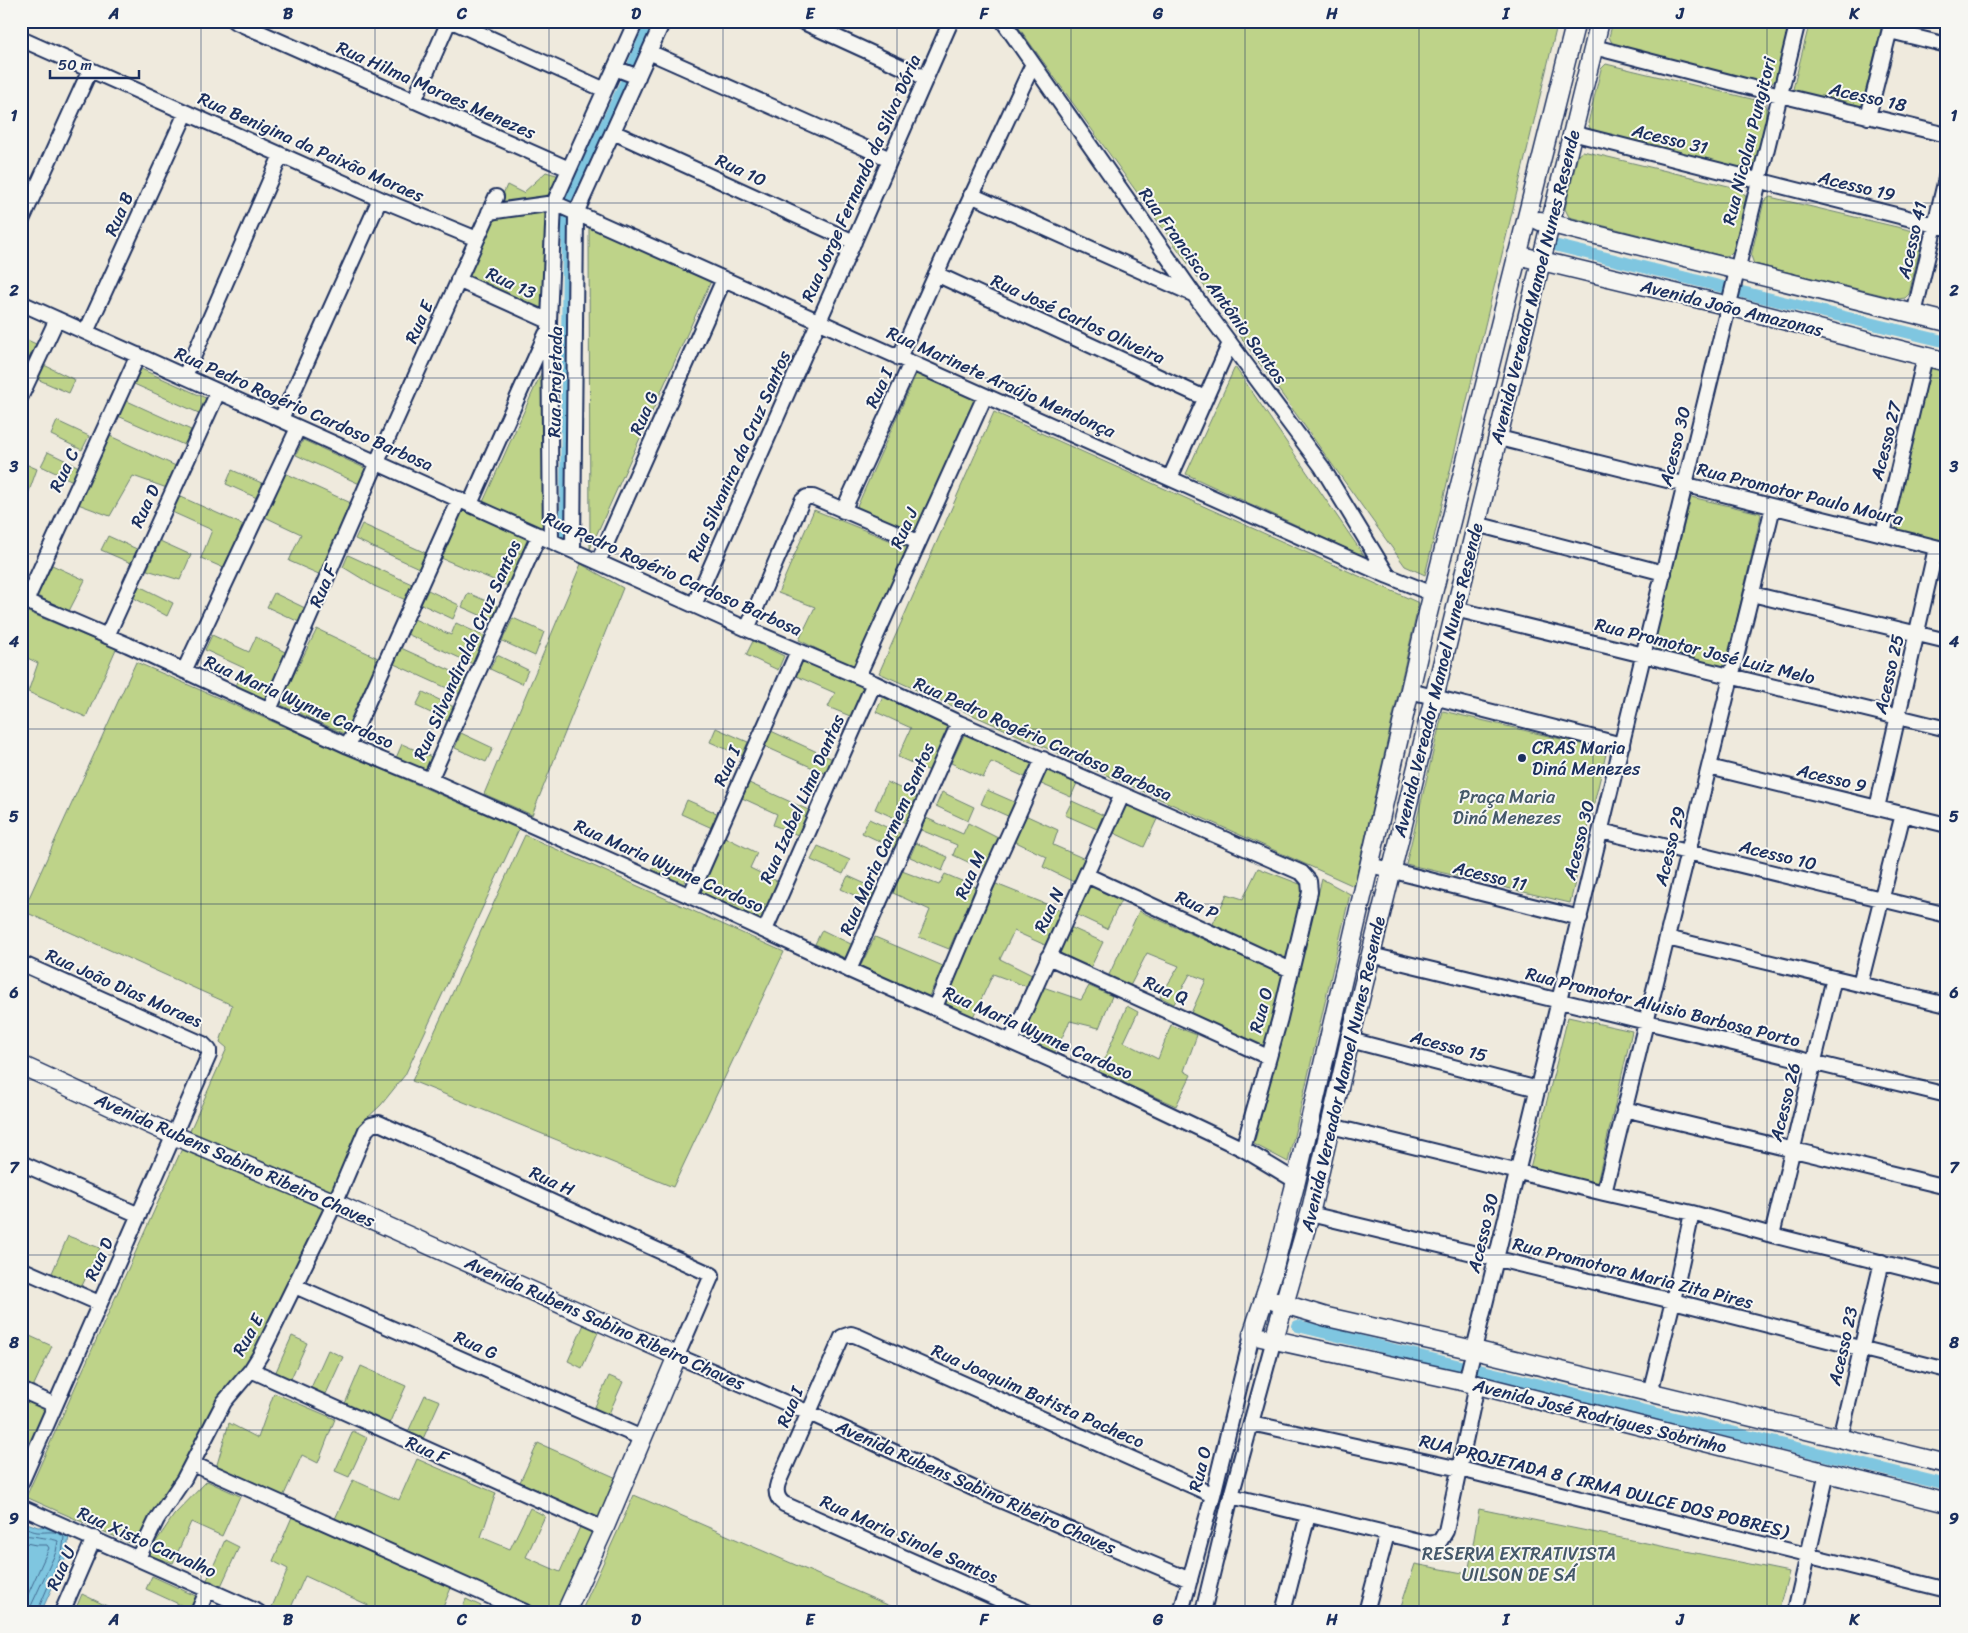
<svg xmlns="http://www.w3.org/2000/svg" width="1968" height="1633" viewBox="0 0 1968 1633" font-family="Sriracha,sans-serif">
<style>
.green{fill:#bed389;stroke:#6c8174}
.water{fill:#7fc6e0;stroke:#578aac}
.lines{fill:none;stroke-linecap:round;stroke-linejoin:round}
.shore{stroke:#436b92;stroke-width:1}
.canal{stroke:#7fc6e0;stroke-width:12}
.minor-casing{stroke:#1b2f5e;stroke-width:18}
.tertiary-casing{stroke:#1b2f5e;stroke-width:21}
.minor{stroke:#f6f6f2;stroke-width:14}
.tertiary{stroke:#f6f6f2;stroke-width:18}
.grid{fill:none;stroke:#1b2f5e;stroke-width:1;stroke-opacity:0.55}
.poi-dot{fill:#1b2f5e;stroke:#f6f6f2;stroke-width:2}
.labels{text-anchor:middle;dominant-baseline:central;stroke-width:4;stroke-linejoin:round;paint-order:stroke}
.street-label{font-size:18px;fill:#1b2f5e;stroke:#f6f6f2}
.poi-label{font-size:18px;fill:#1b2f5e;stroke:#f6f6f2;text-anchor:start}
.park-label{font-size:18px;fill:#445869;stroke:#f6f6f2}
.neatline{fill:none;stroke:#1b2f5e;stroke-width:2}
.grid-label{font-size:16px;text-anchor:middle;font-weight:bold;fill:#1b2f5e}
</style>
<rect width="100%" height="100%" fill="#efeadd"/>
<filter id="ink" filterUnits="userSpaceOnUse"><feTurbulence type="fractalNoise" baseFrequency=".02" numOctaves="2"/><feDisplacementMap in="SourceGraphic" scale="10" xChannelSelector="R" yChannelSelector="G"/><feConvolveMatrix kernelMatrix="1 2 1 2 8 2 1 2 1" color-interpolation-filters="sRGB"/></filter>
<g filter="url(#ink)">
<!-- green -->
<path class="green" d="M1014 21H1558L1425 575 1405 566Z
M1613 21H1789V25L1777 79 1772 83 1767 84 1613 45 1609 37Z
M1810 21H1883L1862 105 1858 107 1796 92 1793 89Z
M1606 64 1764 102 1768 111 1756 165 1751 169 1745 170 1591 131 1588 123 1601 69Z
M1583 151 1741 189 1746 197 1733 251 1729 255 1723 256 1569 217 1565 209 1578 155Z
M546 172 560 176 544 313 466 279 507 185 523 193Z
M1770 197 1918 232 1922 240 1909 294 1905 298 1899 299 1754 264 1751 256 1764 201Z
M589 227 711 281 590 549Z
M21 337 36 344 30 358 21 354Z
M44 365 75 380 69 393 37 379Z
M544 367V529L483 502Z
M1235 367 1365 557 1186 474Z
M1931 368 1947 371V542L1897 530 1893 517 1927 374Z
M141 369 208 399 201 414 134 384Z
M917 372 980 401 914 536 856 509Z
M125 400 191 430 184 445 118 416Z
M994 412 1419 603 1354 886 879 673Z
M57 421 89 436 82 450 51 435Z
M110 436 176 466 167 488 133 476 110 516 78 504Z
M303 440 369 470 362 485 296 455Z
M48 452 79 467 73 481 41 466Z
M21 462 37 469 26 500 21 498Z
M232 470 264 484 257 498 226 484Z
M285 473 351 503 321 575 289 561 301 534 265 517Z
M179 496 246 526 226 569 201 558 212 530 172 512Z
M1691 497 1760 513 1761 515 1727 662 1725 666 1720 668 1658 653 1654 643Z
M463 510 529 539 508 586 441 558Z
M814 510 909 548 853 667 799 640 815 607 778 593Z
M362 524 428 554 421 569 355 539Z
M108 536 139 550 133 564 101 550Z
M160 541 191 555 180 580 147 570Z
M348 555 414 585 408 601 374 586 343 567Z
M581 564 623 588 532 815 484 794Z
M52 565 85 580 69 611 37 596Z
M139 586 173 603 167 616 134 598Z
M428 590 459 605 453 619 421 604Z
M274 593 305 608 299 622 267 607Z
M468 593 500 607 493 621 462 607Z
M21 609 116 649 86 717 28 692 38 663 21 655Z
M513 618 544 632 535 656 502 641Z
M414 619 451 635 456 623 486 637 473 664 407 634Z
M317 629 380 659 345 734 279 704Z
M212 635 249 652 256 637 287 653 266 700 236 686 244 668 205 650Z
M753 641 784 656 778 670 746 655Z
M401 648 467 678 460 694 394 664Z
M497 655 528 670 522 684 490 669Z
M801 659 868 689 855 718 828 707 835 693 794 675Z
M136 662 519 829 405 1075 381 1105 364 1121 334 1191 256 1360 143 1549 26 1497 227 1048 220 1042 232 1005 23 911Z
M423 692 454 707 448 721 416 706Z
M883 697 949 727 930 771 898 757 911 728 876 712Z
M1443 711 1607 750 1570 903 1406 864Z
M716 728 748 742 742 756 710 742Z
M771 731 837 761 831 776 764 746Z
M966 731 1032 762 1025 777 991 762 983 778 951 763Z
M461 733 493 748 486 762 455 748Z
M402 744 434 758 428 772 396 758Z
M1046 769 1077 783 1071 797 1039 783Z
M887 782 919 797 908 824 875 809Z
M749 783 815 813 803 837 773 825 777 814 742 798Z
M987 790 1019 804 1012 818 981 804Z
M942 792 974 807 968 821 936 806Z
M687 800 719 814 712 828 681 814Z
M1127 800 1159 815 1144 847 1112 832Z
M1072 801 1103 815 1097 829 1065 815Z
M1025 815 1058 830 1053 845 1085 859 1076 883 1043 867 1047 857 1014 841Z
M926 818 963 834 968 823 1000 839 985 870 953 855 957 845 921 830Z
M869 819 901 834 894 848 862 833Z
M525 835 784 952 673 1187 412 1081Z
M723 836 757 853 750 868 783 884 764 922 698 892Z
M916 843 948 857 942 871 910 857Z
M818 846 850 860 843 874 811 860Z
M658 857 690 872 683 886 652 871Z
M1258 868 1305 886 1288 961 1212 926 1227 894 1243 899Z
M902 871 939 885 945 874 976 887 949 949 919 937 930 910 893 893Z
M848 876 879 890 873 904 841 889Z
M1322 879 1350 894 1288 1162 1254 1144Z
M1090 883 1122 898 1107 929 1075 914Z
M996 884 1061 910 1045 945 1014 931 1000 959 1034 976 1028 987 993 974 973 1017 942 1002Z
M1139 911 1284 975 1264 1048 1191 1013 1206 980 1190 974 1174 1004 1160 997 1179 966 1147 953 1130 986 1108 977Z
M1070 927 1103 942 1088 973 1055 958Z
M822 930 853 945 847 959 815 944Z
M875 937 943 966 928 998 860 967Z
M1089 986 1112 996 1099 1028 1070 1021 1055 1052 1022 1037 1043 987 1081 1000Z
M1127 1006 1138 1012 1124 1042 1158 1059 1171 1025 1197 1035 1184 1071 1191 1075 1176 1106 1099 1072Z
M1568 1017 1632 1031 1597 1183 1530 1168Z
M68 1236 100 1248 80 1290 52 1273Z
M585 1322 600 1328 582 1368 568 1361Z
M21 1332 52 1346 33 1387 21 1382Z
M292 1336 307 1343 289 1383 274 1376Z
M328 1350 343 1357 325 1396 310 1390Z
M361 1366 406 1386 388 1426 344 1406Z
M609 1376 623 1382 607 1418 593 1411Z
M274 1393 335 1419 318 1463 302 1455 283 1497 216 1468 229 1423 258 1438Z
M425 1395 440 1401 422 1441 407 1434Z
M26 1400 48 1409 21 1467V1411Z
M353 1431 367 1438 349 1477 335 1471Z
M538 1443 619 1479 600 1519 520 1482Z
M417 1459 496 1493 481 1537 510 1549 530 1508 545 1516 526 1557 560 1572 580 1527 596 1534 562 1612H543L334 1521 353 1480 399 1500Z
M207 1481 240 1496 222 1536 191 1522 173 1563 147 1555 174 1515Z
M634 1495 904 1612H581Z
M1479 1509 1789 1572 1778 1612H1399L1415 1564 1468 1574Z
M292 1517 451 1588 441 1612H365L368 1605 305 1576 289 1612H283L272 1607 288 1569 273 1561Z
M225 1540 239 1547 221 1586 207 1580Z
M152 1576 200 1598 194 1611 146 1589Z
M82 1594 119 1612H84L76 1608Z
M466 1599 481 1606 478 1612H461Z"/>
<!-- water -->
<path class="water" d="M27 1523 38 1527 53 1526 69 1533 67 1555 41 1612H21V1524Z"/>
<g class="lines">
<!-- shore -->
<path class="shore" d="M21 1529C27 1528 31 1531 37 1532 47 1533 56 1529 64 1537L62 1554 37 1612
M21 1535C26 1535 55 1539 58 1541L56 1552 31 1606 30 1612
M21 1542 36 1545H47L49 1548 24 1603 23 1612"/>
<!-- canal -->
<path class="canal" d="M634 63 652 21
M571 199 626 82
M1558 246 1723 287
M1742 292 1947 342
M566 540 568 218
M1298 1326 1460 1366
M1479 1370 1947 1485"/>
<defs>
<path id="minor" d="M234 21 569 169
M452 21 605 90
M801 21 926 78
M1003 21 1195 296 1322 467 1388 576
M1890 31 1947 45
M21 39 380 199 477 239
M1594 47 1780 95 1947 135
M649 52 890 159
M615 68 638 77
M414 101 449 21
M1868 117 1892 21
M613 132 854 242
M1572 133 1947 228
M971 195 1195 295
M554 203 1388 576 1433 594
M489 212 554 203
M21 222 90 70
M936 274 1205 398
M458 280 549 321
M21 303 747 629 874 683 959 723 1302 873 1309 881 1310 892 1280 1018 1243 1149
M1914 314 1947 174
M86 332 186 113
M899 358 953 236 1033 64
M185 376 281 155
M21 396 57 319
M281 419 380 199
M1499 438 1947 550
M1170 478 1230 343
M470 504 546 334
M843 511 911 363
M1476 524 1664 573
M1883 534 1925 357
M551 541 549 321 554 203 636 21
M573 550 576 213 663 21
M598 562 724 279
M1752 594 1947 641
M21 599 128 645 348 746 430 780 690 896 849 970 1119 1090 1243 1149 1296 1181
M26 601 138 355
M694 605 951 21
M1455 609 1947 729
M747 629 802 501 807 497H813L918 542
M107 636 218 392
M184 671 298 428
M858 676 985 396
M1410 691 1622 745
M269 710 377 462 496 197
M348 746 459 499
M1709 767 1947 825
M430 780 539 535
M1877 808 1936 548
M1601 831 1947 915
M1370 865 1580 918
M1086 875 1291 970
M690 896 798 651
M765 930 874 683
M1667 938 1947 1005
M1371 955 1947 1095
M1048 957 1268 1057
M21 963 203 1044 209 1050V1055L21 1483
M849 970 959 723
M1860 984 1903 814
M935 1007 986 885 1043 759
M1350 1040 1538 1089
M1011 1041 1122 795
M1624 1109 1947 1187
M1331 1126 1604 1193 1692 1213 1772 1235 1947 1279
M21 1163 139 1215
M1604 1193 1773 507
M1310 1214 1673 1301 1947 1370
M1772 1235 1834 978
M21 1269 99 1303
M295 1286 642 1438
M251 1370 604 1529
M1466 1382 1798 21
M21 1390 55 1405
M1650 1393 1673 1301 1692 1213
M1251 1423 1460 1469 1947 1590
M1840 1438 1882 1262
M193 1464 525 1612
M1231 1496 1431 1544 1440 1541 1446 1531 1477 1385
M21 1507 258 1612
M138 1558 157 1519 184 1479 224 1402 251 1370 261 1354 335 1203 366 1130 371 1125 379 1123 712 1275 677 1356 807 1412 988 1495 1190 1580
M62 1612 94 1538
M198 1612 208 1589
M1027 1612 784 1504C777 1499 775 1492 778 1483L842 1337 851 1334 857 1336 1213 1495
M1181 1612 1213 1495 1252 1335
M1203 1612 1231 1496 1274 1339
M1283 1612 1308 1515
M1366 1612 1387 1534
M1795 1612 1827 1473"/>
<path id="tertiary" d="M1576 21 1426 621 1296 1181 1272 1275 1252 1335 1466 1382 1947 1503
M1540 221 1947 322
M1517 255 1729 306 1947 362
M21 1065 173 1135 335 1203 677 1356 604 1529 566 1612
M1274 1301 1327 1317 1474 1350 1947 1464
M1274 1339 1310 1214 1350 1040 1600 21"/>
</defs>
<!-- minor casing -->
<use href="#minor" class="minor-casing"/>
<!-- tertiary casing -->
<use href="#tertiary" class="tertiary-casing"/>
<!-- minor -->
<use href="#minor" class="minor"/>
<!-- tertiary -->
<use href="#tertiary" class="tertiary"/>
</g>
</g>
<!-- grid -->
<path class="grid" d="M201 21V1612M375 21V1612M549 21V1612M723 21V1612M897 21V1612M1071 21V1612M1245 21V1612M1419 21V1612M1593 21V1612M1767 21V1612M21 203H1947M21 378H1947M21 554H1947M21 729H1947M21 904H1947M21 1080H1947M21 1255H1947M21 1430H1947"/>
<!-- markers -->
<circle class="poi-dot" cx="1522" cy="758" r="5"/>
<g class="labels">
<!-- street labels -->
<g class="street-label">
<text transform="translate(436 90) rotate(24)">Rua Hilma Moraes Menezes</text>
<text transform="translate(1868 97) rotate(13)">Acesso 18</text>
<text transform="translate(1670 139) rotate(14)">Acesso 31</text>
<text transform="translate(1749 141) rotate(-76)">Rua Nicolau Pungitori</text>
<text transform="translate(311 147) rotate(24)">Rua Benigina da Paixão Moraes</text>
<text transform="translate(741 170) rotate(25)">Rua 10</text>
<text transform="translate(861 178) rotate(-66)">Rua Jorge Fernando da Silva Dória</text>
<text transform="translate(1857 186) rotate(14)">Acesso 19</text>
<text transform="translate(119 214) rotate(-66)">Rua B</text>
<text transform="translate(1912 240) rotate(-77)">Acesso 41</text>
<text transform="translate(511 283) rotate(25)">Rua 13</text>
<text transform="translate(1213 286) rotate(54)">Rua Francisco Antônio Santos</text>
<text transform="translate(1535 287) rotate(-76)">Avenida Vereador Manoel Nunes Resende</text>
<text transform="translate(1732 308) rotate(14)">Avenida João Amazonas</text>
<text transform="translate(1078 319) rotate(25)">Rua José Carlos Oliveira</text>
<text transform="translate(419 322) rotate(-66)">Rua E</text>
<text transform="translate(555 382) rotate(-89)">Rua Projetada</text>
<text transform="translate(1001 382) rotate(24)">Rua Marinete Araújo Mendonça</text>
<text transform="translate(879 388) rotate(-65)">Rua I</text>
<text transform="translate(304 409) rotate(24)">Rua Pedro Rogério Cardoso Barbosa</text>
<text transform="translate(644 413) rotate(-66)">Rua G</text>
<text transform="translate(1886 441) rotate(-76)">Acesso 27</text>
<text transform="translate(1675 446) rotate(-76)">Acesso 30</text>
<text transform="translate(739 456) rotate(-66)">Rua Silvanira da Cruz Santos</text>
<text transform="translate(64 470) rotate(-65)">Rua C</text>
<text transform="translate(1800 494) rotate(14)">Rua Promotor Paulo Moura</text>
<text transform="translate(145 506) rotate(-65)">Rua D</text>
<text transform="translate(904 528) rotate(-66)">Rua J</text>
<text transform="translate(673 574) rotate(24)">Rua Pedro Rogério Cardoso Barbosa</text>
<text transform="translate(323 586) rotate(-67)">Rua F</text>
<text transform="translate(467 650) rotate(-66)">Rua Silvandiralda Cruz Santos</text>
<text transform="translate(1705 651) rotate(14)">Rua Promotor José Luiz Melo</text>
<text transform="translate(1889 674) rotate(-77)">Acesso 25</text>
<text transform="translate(1438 680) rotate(-76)">Avenida Vereador Manoel Nunes Resende</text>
<text transform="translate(299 702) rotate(24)">Rua Maria Wynne Cardoso</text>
<text transform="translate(1043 739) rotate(24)">Rua Pedro Rogério Cardoso Barbosa</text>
<text transform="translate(727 766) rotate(-66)">Rua I</text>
<text transform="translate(1832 778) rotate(14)">Acesso 9</text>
<text transform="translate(802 799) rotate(-66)">Rua Izabel Lima Dantas</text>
<text transform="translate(887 839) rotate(-66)">Rua Maria Carmem Santos</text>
<text transform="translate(1579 840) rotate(-76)">Acesso 30</text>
<text transform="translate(1670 846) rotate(-76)">Acesso 29</text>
<text transform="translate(1778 855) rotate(14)">Acesso 10</text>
<text transform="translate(669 866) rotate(24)">Rua Maria Wynne Cardoso</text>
<text transform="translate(970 875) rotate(-66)">Rua M</text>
<text transform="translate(1490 876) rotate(14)">Acesso 11</text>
<text transform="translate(1197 905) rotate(25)">Rua P</text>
<text transform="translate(1049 910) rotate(-65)">Rua N</text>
<text transform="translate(124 988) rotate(24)">Rua João Dias Moraes</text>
<text transform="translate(1166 990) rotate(24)">Rua Q</text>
<text transform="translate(1663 1007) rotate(14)">Rua Promotor Aluisio Barbosa Porto</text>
<text transform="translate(1261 1010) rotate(-75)">Rua O</text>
<text transform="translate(1038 1033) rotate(24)">Rua Maria Wynne Cardoso</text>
<text transform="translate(1449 1046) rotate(15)">Acesso 15</text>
<text transform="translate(1343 1074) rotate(-77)">Avenida Vereador Manoel Nunes Resende</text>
<text transform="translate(1785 1102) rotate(-76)">Acesso 26</text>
<text transform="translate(235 1160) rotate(24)">Avenida Rubens Sabino Ribeiro Chaves</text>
<text transform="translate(552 1181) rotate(25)">Rua H</text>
<text transform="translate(1483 1233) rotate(-76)">Acesso 30</text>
<text transform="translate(99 1259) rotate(-66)">Rua D</text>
<text transform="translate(1633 1273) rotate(14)">Rua Promotora Maria Zita Pires</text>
<text transform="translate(605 1323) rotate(24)">Avenida Rubens Sabino Ribeiro Chaves</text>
<text transform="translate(248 1335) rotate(-61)">Rua E</text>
<text transform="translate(476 1345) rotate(24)">Rua G</text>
<text transform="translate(1843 1346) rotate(-77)">Acesso 23</text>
<text transform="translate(1038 1396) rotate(24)">Rua Joaquim Batista Pacheco</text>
<text transform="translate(790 1407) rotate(-67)">Rua I</text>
<text transform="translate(1600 1416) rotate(14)">Avenida José Rodrigues Sobrinho</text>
<text transform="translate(427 1450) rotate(24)">Rua F</text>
<text transform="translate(1200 1469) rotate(-76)">Rua O</text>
<text transform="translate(1604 1486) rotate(14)">RUA PROJETADA 8 ( IRMA DULCE DOS POBRES)</text>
<text transform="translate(976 1487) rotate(24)">Avenida Rubens Sabino Ribeiro Chaves</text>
<text transform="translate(909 1539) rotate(24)">Rua Maria Sinole Santos</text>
<text transform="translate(147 1542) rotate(24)">Rua Xisto Carvalho</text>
<text transform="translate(61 1568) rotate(-66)">Rua U</text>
</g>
<!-- poi labels -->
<g class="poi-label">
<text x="1532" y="748">CRAS Maria<tspan x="1532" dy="21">Diná Menezes</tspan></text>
</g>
<!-- park labels -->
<g class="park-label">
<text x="1507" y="797">Praça Maria<tspan x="1507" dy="21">Diná Menezes</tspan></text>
<text x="1519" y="1554">RESERVA EXTRATIVISTA<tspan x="1519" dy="21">UILSON DE SÁ</tspan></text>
</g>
</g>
<!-- margin -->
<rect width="1968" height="1633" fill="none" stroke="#f6f6f2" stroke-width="55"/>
<!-- scale -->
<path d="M50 70v8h89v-8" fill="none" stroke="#1b2f5e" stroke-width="2.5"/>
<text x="58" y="70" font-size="15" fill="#1b2f5e" stroke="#f6f6f2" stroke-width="4" paint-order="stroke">50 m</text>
<rect x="28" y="28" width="1912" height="1578" class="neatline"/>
<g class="grid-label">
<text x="114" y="19">A</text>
<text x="288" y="19">B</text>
<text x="462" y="19">C</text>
<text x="636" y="19">D</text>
<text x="810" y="19">E</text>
<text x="984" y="19">F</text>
<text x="1158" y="19">G</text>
<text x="1332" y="19">H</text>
<text x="1506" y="19">I</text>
<text x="1680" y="19">J</text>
<text x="1854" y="19">K</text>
<text x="14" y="121">1</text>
<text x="1954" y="121">1</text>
<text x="14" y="296">2</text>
<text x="1954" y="296">2</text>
<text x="14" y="472">3</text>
<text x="1954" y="472">3</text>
<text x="14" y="647">4</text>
<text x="1954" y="647">4</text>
<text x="14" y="822">5</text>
<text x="1954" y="822">5</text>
<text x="14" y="998">6</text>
<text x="1954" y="998">6</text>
<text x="14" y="1173">7</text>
<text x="1954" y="1173">7</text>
<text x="14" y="1348">8</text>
<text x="1954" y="1348">8</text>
<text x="14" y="1524">9</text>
<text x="1954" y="1524">9</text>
<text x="114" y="1625">A</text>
<text x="288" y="1625">B</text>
<text x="462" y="1625">C</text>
<text x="636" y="1625">D</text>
<text x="810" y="1625">E</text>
<text x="984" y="1625">F</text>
<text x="1158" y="1625">G</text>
<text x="1332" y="1625">H</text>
<text x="1506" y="1625">I</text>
<text x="1680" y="1625">J</text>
<text x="1854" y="1625">K</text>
</g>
</svg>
